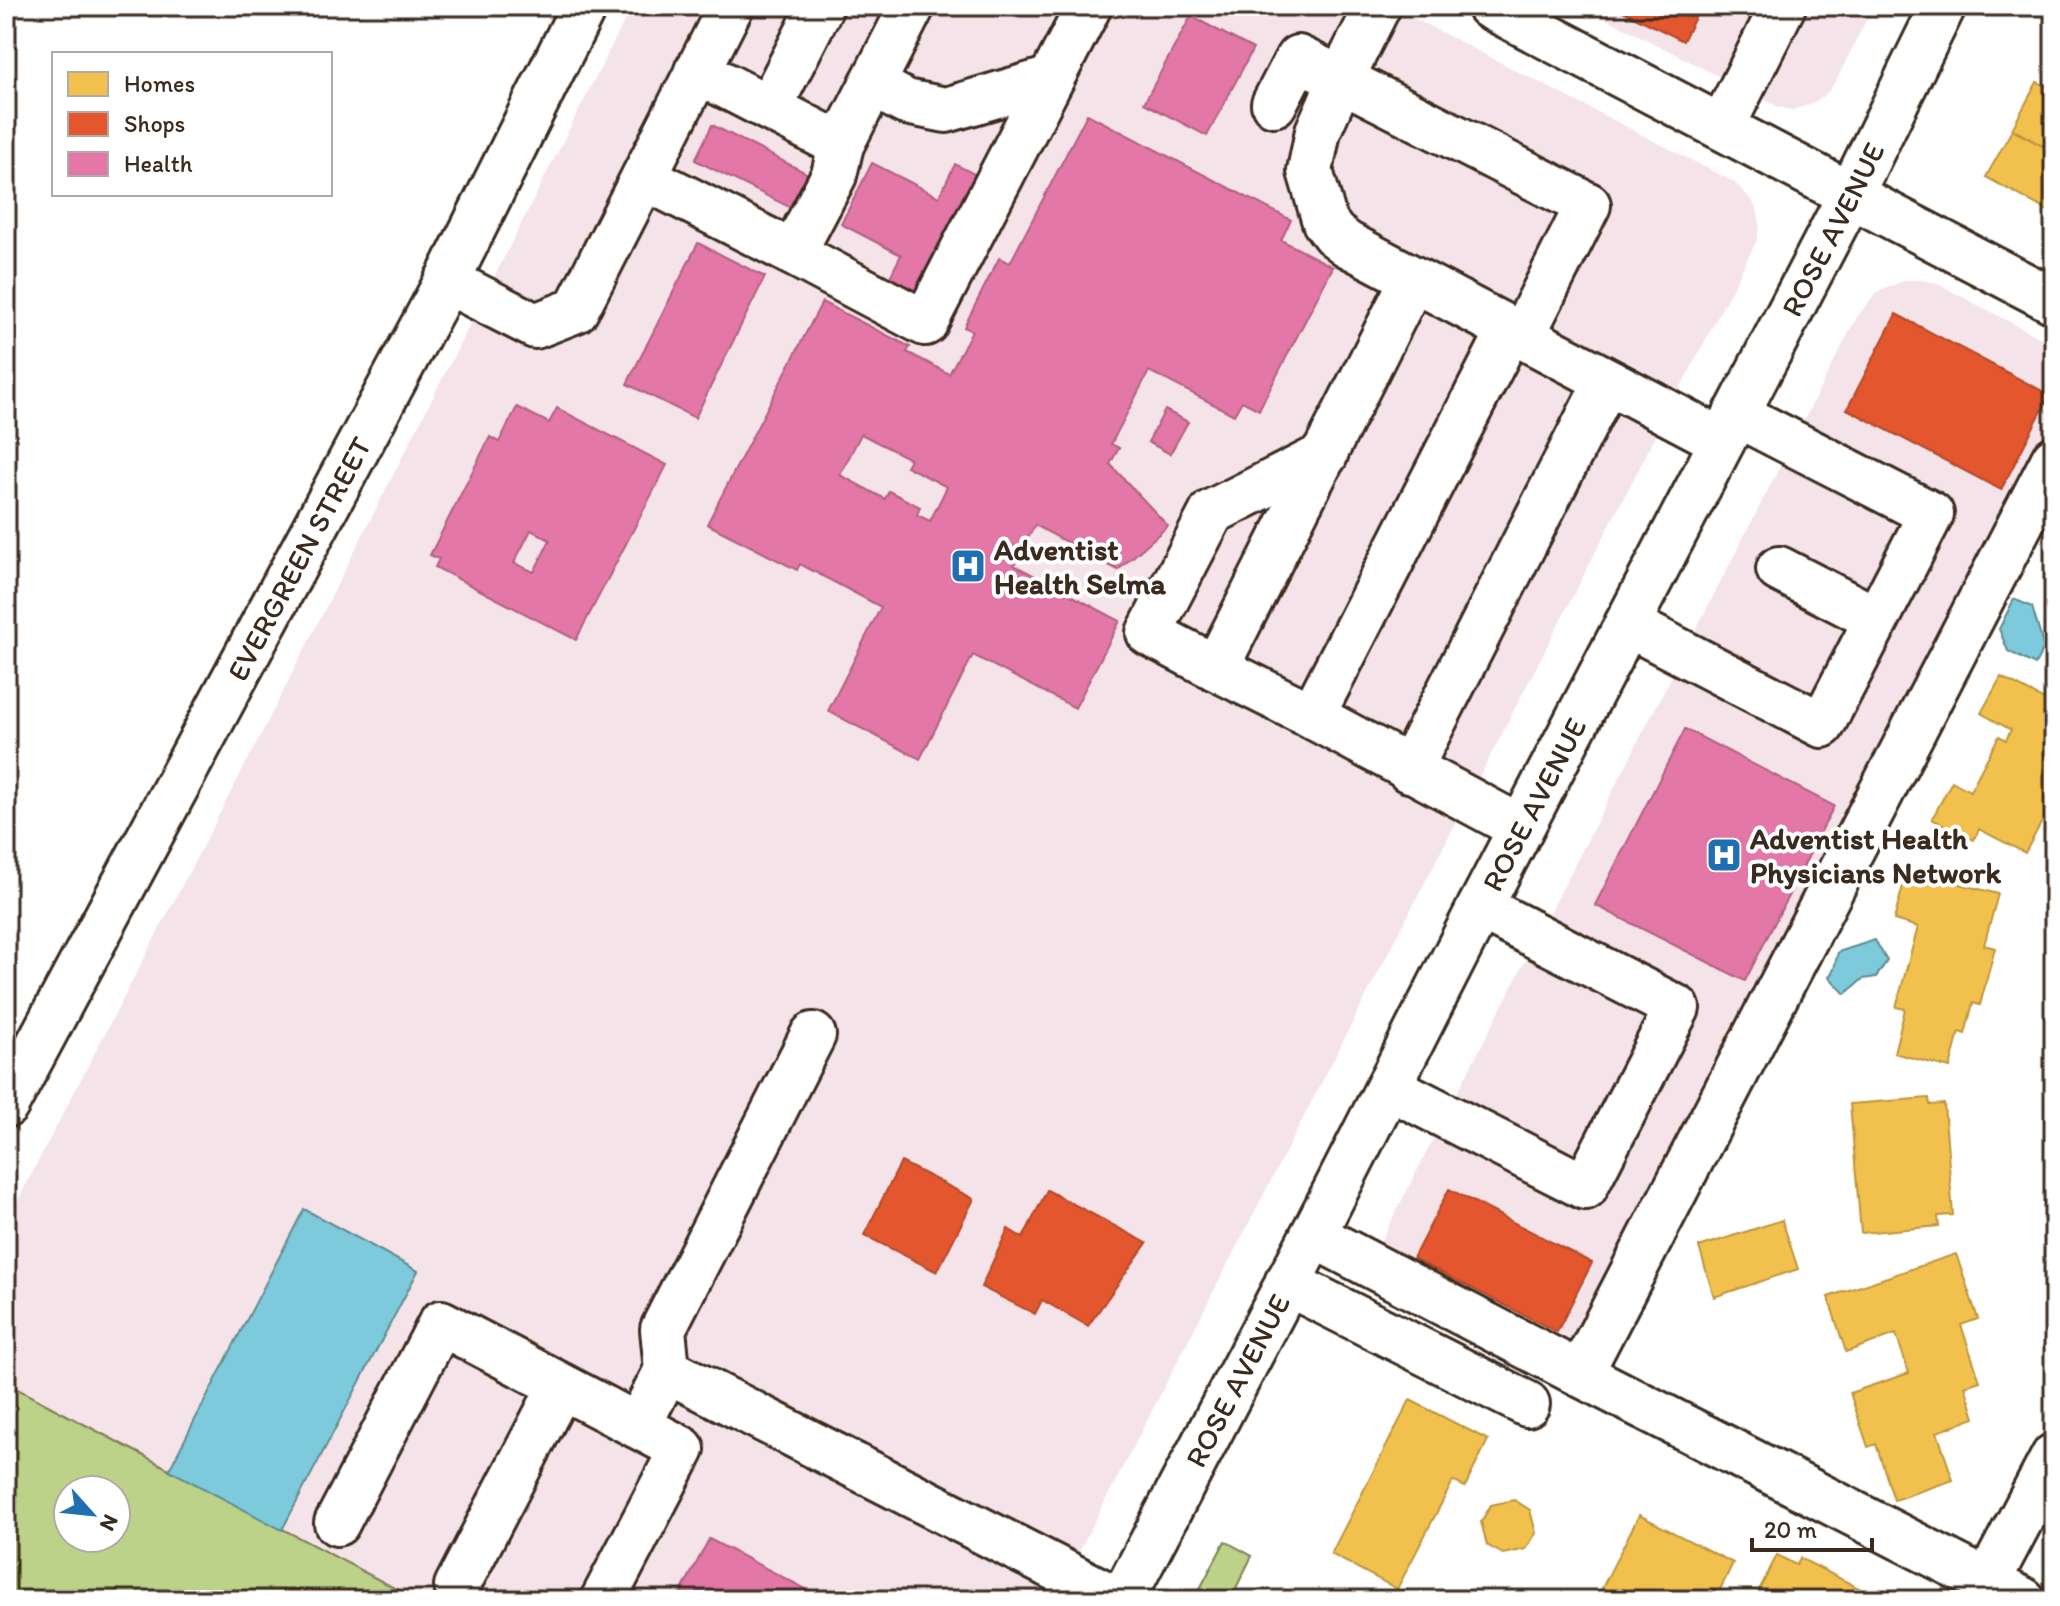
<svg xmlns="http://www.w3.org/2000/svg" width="2060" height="1606" viewBox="0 0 2060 1606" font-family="Itim,sans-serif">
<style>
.built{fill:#f4e3e9}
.green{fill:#bcd289;stroke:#7c7e54;stroke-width:2;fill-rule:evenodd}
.water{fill:#7ccadb;stroke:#628a8f;stroke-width:2}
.homes{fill:#f2c14e;stroke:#bb9440;stroke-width:2}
.shops{fill:#e4572e;stroke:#b14a29;stroke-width:2}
.health{fill:#e377a8;stroke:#b1607f;stroke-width:2;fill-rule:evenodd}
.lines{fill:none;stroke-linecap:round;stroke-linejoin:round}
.minor-casing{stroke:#3b2a1e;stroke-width:50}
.minor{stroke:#fff;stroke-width:44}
.labels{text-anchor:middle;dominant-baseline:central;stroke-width:8;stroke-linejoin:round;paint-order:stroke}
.street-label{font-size:30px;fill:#3b2a1e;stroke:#fff}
.poi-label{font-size:30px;font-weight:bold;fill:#3b2a1e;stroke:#fff;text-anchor:start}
</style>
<rect width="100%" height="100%" fill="#fff"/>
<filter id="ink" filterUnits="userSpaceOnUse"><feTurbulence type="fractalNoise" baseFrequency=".0125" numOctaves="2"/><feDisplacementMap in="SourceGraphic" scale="16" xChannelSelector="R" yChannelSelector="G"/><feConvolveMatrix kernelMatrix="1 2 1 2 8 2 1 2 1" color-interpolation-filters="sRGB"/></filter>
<g filter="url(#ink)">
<!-- built -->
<path class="built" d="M632 6H1390L1734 182 1753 202 1758 213 1760 224 1757 240 1054 1600H417L282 1530 418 1271 304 1210 169 1470 6 1383V1223L269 719Z
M1581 6H1873L1836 81 1826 94 1814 103 1792 110 1779 107Z
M1905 280H1921L1936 283 2054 345V415L1932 647 1580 1374 1369 1264 1858 315 1878 292Z"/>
<!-- green -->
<path class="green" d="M6 1383 417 1600H6ZM68 1490H116V1538H68Z
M1225 1541 1252 1556 1230 1600H1194Z"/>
<!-- water -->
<path class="water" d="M2014 599 2032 607 2044 648 2035 665 2008 651 1999 629Z
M1875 940 1887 961 1876 977 1863 979 1845 994 1829 977 1834 969 1838 952Z
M304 1209 418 1271 282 1530 169 1470Z"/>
<!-- homes -->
<path class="homes" d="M2037 82 2054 90V152L2012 129Z
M2012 130 2054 152V214L1986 177Z
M2001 677 2054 705V799L2025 853 1979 829 1974 840 1932 819 1952 781 1970 791 1999 736 2006 740 2011 730 1981 713Z
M1907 870 1998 894 1984 945 1995 948 1980 1005 1973 1003 1965 1034 1959 1032 1950 1068 1894 1053 1905 1009 1896 1007 1918 927 1894 920Z
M1929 1098 1930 1105 1944 1104 1953 1215 1938 1216 1939 1226 1861 1233 1850 1104Z
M1782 1220 1798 1269 1714 1297 1699 1247Z
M1956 1254 1978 1319 1961 1325 1980 1381 1965 1386 1975 1418 1937 1432 1953 1480 1894 1500 1876 1444 1868 1447 1850 1393 1909 1373 1896 1334 1846 1352 1828 1297Z
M1410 1400 1488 1440 1465 1487 1453 1481 1397 1589 1331 1554Z
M1514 1500 1530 1510 1536 1533 1526 1549 1503 1554 1487 1545 1481 1522 1491 1505Z
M1639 1515 1733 1563 1715 1600H1596Z
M1777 1555 1796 1565 1800 1558 1882 1600H1754Z"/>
<!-- shops -->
<path class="shops" d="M1613 6H1701L1683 41Z
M1896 314 2050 395 2001 490 1847 409Z
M901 1162 974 1199 937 1272 864 1235Z
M1449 1189 1592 1263 1557 1332 1413 1258Z
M1047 1190 1147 1243 1088 1326 1042 1300 1035 1314 981 1287 1008 1229 1023 1238Z"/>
<!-- health -->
<path class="health" d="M1191 16 1253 49 1207 136 1144 103Z
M1087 114 1291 220 1281 240 1333 267 1259 410 1242 401 1234 415 1149 371 1111 444 1119 448 1110 464 1168 526 1118 570 1035 525 1014 565 1120 621 1075 708 973 655 920 759 828 711 881 607 800 564 797 570 707 524 822 302 910 347 907 352 949 374 972 331 964 327 999 258 1010 263ZM861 434 910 459 906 466 947 487 930 521 917 515 920 507 889 491 885 499 840 475Z
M712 125 820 180 803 214 695 160Z
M872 163 939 197 955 164 978 176 913 303 884 289 901 255 841 224Z
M698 243 765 277 695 418 627 384Z
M517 407 549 423 557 408 667 465 576 640 435 567 439 559 430 555 490 437 499 442ZM531 530 550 540 534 572 514 563Z
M1165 410 1188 422 1170 454 1148 442Z
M1685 729 1834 806 1745 981 1595 905Z
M709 1539 827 1600H677Z"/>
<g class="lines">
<defs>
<g id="minor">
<path d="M912 6 841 145 834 175 793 253 925 323 1089 6"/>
<path d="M1378 6 1341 79 1588 205 1522 336"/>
<path d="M1489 6C1678 103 1865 204 2054 301"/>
<path d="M697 71 841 145"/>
<path d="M872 84 906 102 946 110 1051 79"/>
<path d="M1274 104 1298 58 1341 79 1318 131 1310 171 1325 222 1334 234 1347 244 1722 441"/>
<path d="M769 108 821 6"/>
<path d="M1722 127 1783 6"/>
<path d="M644 177 793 253"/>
<path d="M1413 279 1216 668 1312 716 1521 828"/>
<path d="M447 281 535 326 576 310 731 6"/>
<path d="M1779 569 1876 619"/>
<path d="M1627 624 1822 725 1931 514 1736 414"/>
<path d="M1216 668 1149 633 1212 512 1325 455"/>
<path d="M1312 716 1510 330"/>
<path d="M1409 770 1607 381"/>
<path d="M1389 1087 1585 1187 1677 1008 1480 907"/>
<path id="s1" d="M6 1105 447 281 584 6"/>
<path d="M1313 1235 1580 1374 2023 1600"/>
<path d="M1287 1283 1527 1404"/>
<path d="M667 1370 663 1329 813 1035"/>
<path d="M1580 1374 2054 459"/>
<path d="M638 1426 667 1370 1118 1600"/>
<path d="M337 1523 441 1323 682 1449 603 1600"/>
<path d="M1988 1581 2054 1456"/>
<path d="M457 1586 561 1386"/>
<path id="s2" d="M1122 1600 1313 1235 1480 907 1850 196 1943 6"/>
</g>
</defs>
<!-- minor casing -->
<use href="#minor" class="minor-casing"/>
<!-- minor -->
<use href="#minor" class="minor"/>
</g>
</g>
<!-- icons -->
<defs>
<symbol id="hospital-square" viewBox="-11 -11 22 22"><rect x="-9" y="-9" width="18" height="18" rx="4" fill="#1f6fb2" stroke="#fff"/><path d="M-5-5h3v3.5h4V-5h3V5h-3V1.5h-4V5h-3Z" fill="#fff"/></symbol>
</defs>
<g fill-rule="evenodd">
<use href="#hospital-square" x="948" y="546" width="40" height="40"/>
<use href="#hospital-square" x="1704" y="835" width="40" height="40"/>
</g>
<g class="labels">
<!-- street labels -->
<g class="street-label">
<text stroke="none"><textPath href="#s2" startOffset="1544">ROSE AVENUE</textPath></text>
<text stroke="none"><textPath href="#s1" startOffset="620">EVERGREEN STREET</textPath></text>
<text stroke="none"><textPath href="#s2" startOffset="896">ROSE AVENUE</textPath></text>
<text stroke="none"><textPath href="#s2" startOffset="248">ROSE AVENUE</textPath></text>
</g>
<!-- poi labels -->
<g class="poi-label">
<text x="994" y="549">Adventist<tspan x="994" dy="34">Health Selma</tspan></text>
<text x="1750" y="838">Adventist Health<tspan x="1750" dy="34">Physicians Network</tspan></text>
</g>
</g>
<!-- margin -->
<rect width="2060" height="1606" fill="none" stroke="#fff" stroke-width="32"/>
<rect x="16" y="16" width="2028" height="1574" fill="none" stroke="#3b2a1e" stroke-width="3" filter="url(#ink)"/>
<!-- legend -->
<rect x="52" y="52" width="280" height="144" fill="#ffffff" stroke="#b1aaa5" stroke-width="2"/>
<rect x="68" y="72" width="40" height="24" fill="#f2c14e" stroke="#b1aaa5" stroke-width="2"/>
<text x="124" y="92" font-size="24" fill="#3b2a1e">Homes</text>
<rect x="68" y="112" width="40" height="24" fill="#e4572e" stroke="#b1aaa5" stroke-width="2"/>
<text x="124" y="132" font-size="24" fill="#3b2a1e">Shops</text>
<rect x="68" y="152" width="40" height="24" fill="#e377a8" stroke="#b1aaa5" stroke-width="2"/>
<text x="124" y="172" font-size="24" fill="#3b2a1e">Health</text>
<!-- north arrow -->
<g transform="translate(92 1514) rotate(117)"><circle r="38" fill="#ffffff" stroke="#b1aaa5" stroke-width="2"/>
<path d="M0-6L14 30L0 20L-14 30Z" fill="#1f6fb2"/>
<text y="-12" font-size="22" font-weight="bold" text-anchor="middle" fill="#3b2a1e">N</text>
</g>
<!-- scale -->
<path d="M1752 1538v12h120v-12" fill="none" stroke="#3b2a1e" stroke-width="4"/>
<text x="1764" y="1538" font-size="24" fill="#3b2a1e" stroke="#ffffff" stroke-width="6" paint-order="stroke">20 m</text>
</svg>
